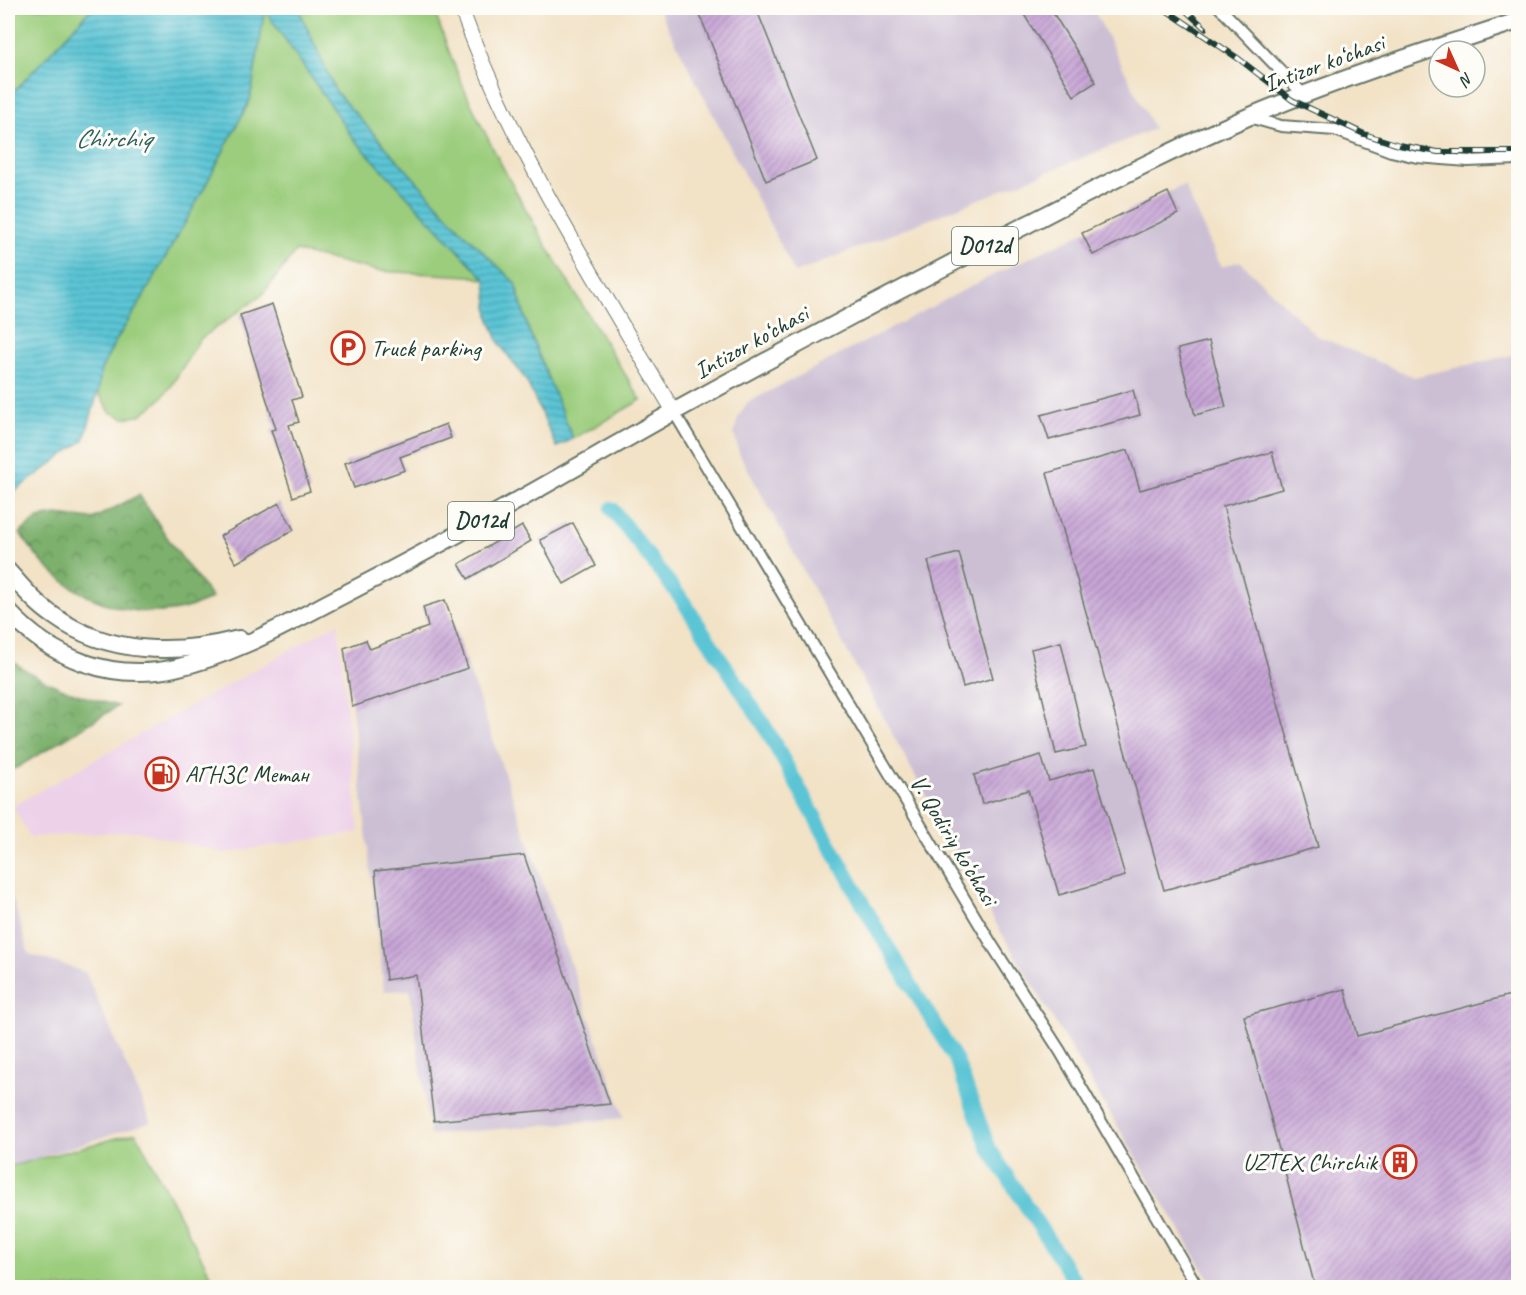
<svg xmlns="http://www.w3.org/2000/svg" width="1526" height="1295" viewBox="0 0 1526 1295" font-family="Caveat,sans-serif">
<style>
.built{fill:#edd1e9}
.industrial{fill:#ccbfd4}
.green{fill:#9bcd7d;stroke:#5d8558;stroke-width:1.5}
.forest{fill:url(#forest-crowns);stroke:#4e7650;stroke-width:1.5}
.water{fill:url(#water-rules);stroke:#3d8184;stroke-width:1.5}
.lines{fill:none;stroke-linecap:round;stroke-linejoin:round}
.canal{stroke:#5bc5d5;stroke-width:15}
.building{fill:url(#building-hatch)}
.minor-casing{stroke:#697767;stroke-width:14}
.tertiary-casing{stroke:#697767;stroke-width:16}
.primary-casing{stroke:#697767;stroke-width:20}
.minor{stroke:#fff;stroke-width:10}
.tertiary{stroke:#fff;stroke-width:14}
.primary{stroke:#fff;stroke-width:16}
.rail-casing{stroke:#1f3d34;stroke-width:6}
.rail{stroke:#fdfcf7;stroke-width:4;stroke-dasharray:11;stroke-linecap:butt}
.labels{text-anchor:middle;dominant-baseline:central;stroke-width:6;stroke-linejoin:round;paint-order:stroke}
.shield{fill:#fdfcf7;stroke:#62766e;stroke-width:1.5}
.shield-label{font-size:22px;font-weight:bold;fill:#1f3d34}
.street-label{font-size:24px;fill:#1f3d34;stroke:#fdfcf7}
.poi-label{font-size:24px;fill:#1f3d34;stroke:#fdfcf7;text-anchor:start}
.water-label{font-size:26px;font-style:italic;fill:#2e5f5c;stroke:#fdfcf7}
</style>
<defs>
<pattern id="forest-crowns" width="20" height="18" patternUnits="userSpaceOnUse" patternTransform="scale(1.5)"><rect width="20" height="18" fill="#7cb06c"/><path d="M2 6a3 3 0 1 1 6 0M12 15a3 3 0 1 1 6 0" fill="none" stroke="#65905a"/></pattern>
<pattern id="water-rules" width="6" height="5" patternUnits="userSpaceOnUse" patternTransform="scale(1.5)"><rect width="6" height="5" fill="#5bc5d5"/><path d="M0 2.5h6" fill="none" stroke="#4ba1ae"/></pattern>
<pattern id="building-hatch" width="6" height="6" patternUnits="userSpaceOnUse" patternTransform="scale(1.5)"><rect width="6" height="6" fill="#c7a4d6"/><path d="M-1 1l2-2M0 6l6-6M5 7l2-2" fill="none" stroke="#a187ae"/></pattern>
</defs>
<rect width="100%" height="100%" fill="#fdfcf7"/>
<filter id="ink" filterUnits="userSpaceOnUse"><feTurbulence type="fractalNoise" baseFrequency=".0167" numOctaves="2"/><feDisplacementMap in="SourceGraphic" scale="12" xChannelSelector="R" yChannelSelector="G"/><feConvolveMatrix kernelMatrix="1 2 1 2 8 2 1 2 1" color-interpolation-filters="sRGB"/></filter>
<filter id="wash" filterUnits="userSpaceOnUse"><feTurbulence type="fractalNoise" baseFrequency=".008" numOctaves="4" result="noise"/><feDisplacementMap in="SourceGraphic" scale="24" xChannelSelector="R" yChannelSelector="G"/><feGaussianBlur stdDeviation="1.35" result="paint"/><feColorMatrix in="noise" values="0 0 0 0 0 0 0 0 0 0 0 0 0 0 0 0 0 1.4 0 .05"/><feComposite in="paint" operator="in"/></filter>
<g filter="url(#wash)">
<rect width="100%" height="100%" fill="#f2e2c6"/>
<!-- built -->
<path class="built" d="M338 623 359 832 225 853 136 831 30 837 13 806Z"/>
<!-- industrial -->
<path class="industrial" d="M658 8H1093L1154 129 795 273Z
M1184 185 1221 267 1240 261 1315 335 1414 377 1518 354V1287H1214L995 922 739 453 734 433 738 418 747 403 989 277Z
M468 668 624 1118 430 1135 410 990 384 991 352 707Z
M8 884 29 954 85 972 151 1122 8 1167Z"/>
<!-- green -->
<path class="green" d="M8 8H92L8 98Z
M298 8H433C444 36 453 65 466 93 515 200 579 300 641 400L573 439 529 331 515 283 460 229 336 92Z
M265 9 352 137 486 280 470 276 378 271 296 251 262 295 199 340 172 385 159 401 139 416 124 418 110 412 98 392 101 370 115 342 142 299 200 196 250 100Z
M136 1133 217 1287 8 1288V1167Z"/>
<!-- forest -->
<path class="forest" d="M139 495 173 546 212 598C158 626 93 610 49 569 38 559 29 546 20 533L38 518 56 515 93 519Z
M8 658C41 683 78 696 118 706L18 767 8 771Z"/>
<!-- water -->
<path class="water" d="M92 8H298L336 92 460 229 515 283 529 331 573 439 557 447 526 380 499 343 489 317 486 280 352 137 265 10 250 100 200 196 142 299 115 342 101 370 98 392 84 440 8 496V98Z"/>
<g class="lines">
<!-- canal -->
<path class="canal" d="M612 509 683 601 764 725 874 924 956 1060 989 1148 1079 1288"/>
</g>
<g id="blocks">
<!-- building -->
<path class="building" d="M697 8H756L817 160 766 181Z
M1031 8H1050L1096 82 1074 96 1023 13Z
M1168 192 1178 214 1093 255 1082 233Z
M272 304 302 397 292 400 299 422 289 425 310 491 293 497 271 430 276 429 240 315Z
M1209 341 1226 407 1195 415 1178 349Z
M1133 390 1140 415 1049 440 1041 415Z
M446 424 451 438 400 457 405 470 354 488 345 463Z
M1128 450 1140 490 1272 452 1282 489 1223 506 1318 847 1164 890 1047 473Z
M279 503 294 530 236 563 220 536Z
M573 523 596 566 564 584 540 540Z
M522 526 531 541 468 579 459 564Z
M959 553 993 678 963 687 928 561Z
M445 600 468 668 352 707 344 648 366 640 370 649 428 627 423 607Z
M1061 642 1086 747 1056 754 1031 649Z
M1041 755 1049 781 1094 768 1125 876 1059 895 1028 790 982 804 974 775Z
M524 855 610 1104 434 1121 416 975 386 980 375 871Z
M1345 989 1357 1036 1518 993V1287H1315L1244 1016Z"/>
</g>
</g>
<g filter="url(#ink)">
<use href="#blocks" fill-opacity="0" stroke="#697767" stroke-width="1.5"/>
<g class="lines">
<defs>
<path id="minor" d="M1220 8 1304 95
M1249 117 1281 126 1335 130 1391 151 1417 157 1468 161 1518 159
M674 412 992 945 1060 1051 1198 1288"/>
<path id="tertiary" d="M461 8C513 151 597 281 674 412"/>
<path id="primary" d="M8 571C22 587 36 604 54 616 108 655 176 655 239 639
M8 611C52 659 111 682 175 668 235 655 290 622 345 594 457 537 567 472 677 410 793 346 910 284 1028 224 1100 187 1173 149 1248 117 1336 80 1428 50 1518 21"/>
</defs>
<!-- minor casing -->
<use href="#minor" class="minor-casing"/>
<!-- tertiary casing -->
<use href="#tertiary" class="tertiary-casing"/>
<!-- primary casing -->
<use href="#primary" class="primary-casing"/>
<!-- minor -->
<use href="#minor" class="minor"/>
<!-- tertiary -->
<use href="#tertiary" class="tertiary"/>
<!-- primary -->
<use href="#primary" class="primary"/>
<defs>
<path id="rail" d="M1163 8 1239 59 1292 100 1364 134 1399 145 1438 152H1518
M1183 8 1205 28"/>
</defs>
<!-- rail casing -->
<use href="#rail" class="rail-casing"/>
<!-- rail -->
<use href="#rail" class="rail"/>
</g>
</g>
<!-- icons -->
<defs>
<symbol id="parking-ring" viewBox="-11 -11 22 22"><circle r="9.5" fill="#fdfcf7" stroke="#c8321e" stroke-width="1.5"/><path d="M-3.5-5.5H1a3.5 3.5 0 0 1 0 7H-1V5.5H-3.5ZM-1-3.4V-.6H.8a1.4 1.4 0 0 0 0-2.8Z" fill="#c8321e"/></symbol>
<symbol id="fuel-ring" viewBox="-11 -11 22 22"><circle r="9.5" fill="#fdfcf7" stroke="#c8321e" stroke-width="1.5"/><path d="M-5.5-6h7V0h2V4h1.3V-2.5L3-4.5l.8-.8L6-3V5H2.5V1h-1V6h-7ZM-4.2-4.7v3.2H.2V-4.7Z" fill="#c8321e"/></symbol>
<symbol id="building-ring" viewBox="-11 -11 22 22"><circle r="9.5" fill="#fdfcf7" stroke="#c8321e" stroke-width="1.5"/><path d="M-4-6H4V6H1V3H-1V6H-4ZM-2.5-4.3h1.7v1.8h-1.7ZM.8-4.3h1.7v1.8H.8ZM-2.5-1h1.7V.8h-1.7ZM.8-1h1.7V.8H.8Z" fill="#c8321e"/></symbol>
</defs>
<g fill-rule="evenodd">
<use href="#parking-ring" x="329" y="329" width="38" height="38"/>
<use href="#fuel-ring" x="143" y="755" width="38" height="38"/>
<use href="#building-ring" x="1381" y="1143" width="38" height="38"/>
</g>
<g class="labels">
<!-- shield labels -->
<g class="shield">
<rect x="952" y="227" width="66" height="38" rx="4.5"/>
<rect x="448" y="502" width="66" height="38" rx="4.5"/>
</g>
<g class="shield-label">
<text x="985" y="246">D012d</text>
<text x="481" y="521">D012d</text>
</g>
<!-- street labels -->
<g class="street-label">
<text transform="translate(1324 63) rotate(-20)">Intizor ko‘chasi</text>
<text transform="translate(751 342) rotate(-29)">Intizor ko‘chasi</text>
<text transform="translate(954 840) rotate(59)">V. Qodiriy ko‘chasi</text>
</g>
<!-- poi labels -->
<g class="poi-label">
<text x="371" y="348">Truck parking</text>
<text x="185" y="774">АГНЗС Метан</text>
<text x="1377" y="1162" text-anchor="end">UZTEX Chirchik</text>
</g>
<!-- water labels -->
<g class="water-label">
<text x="113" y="138">Chirchiq</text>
</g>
</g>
<!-- margin -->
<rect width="1526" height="1295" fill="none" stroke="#fdfcf7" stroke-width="30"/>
<!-- north arrow -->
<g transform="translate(1457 69) rotate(135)"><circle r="28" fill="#fdfcf7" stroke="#a4b0a9" stroke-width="1.5"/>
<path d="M0-4.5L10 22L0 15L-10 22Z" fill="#c8321e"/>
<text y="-9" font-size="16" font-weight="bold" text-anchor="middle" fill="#1f3d34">N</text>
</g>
</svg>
